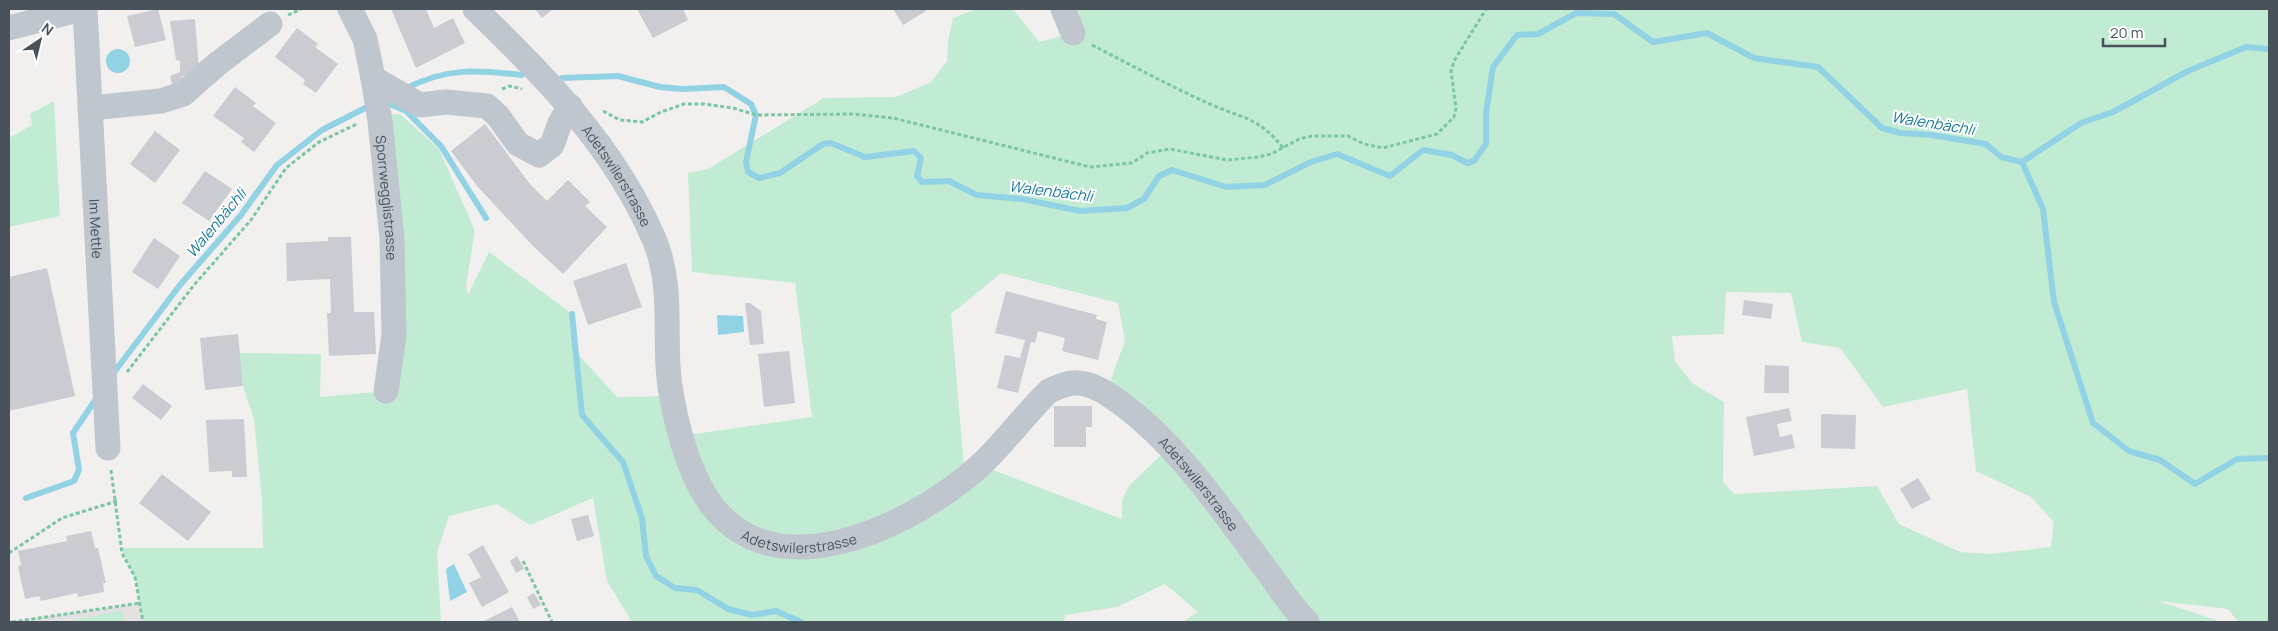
<svg xmlns="http://www.w3.org/2000/svg" width="2278" height="631" viewBox="0 0 2278 631" font-family="Manrope,sans-serif">
<style>
.education{fill:#e3e1e1}
.green{fill:#c1ecd3;fill-rule:evenodd}
.water{fill:#92d2e5}
.lines{fill:none;stroke-linecap:round;stroke-linejoin:round}
.stream{stroke:#92d2e5;stroke-width:6}
.building{fill:#caccd2}
.path{stroke:#7cc7a3;stroke-width:3;stroke-dasharray:4 2.5;stroke-linecap:butt}
.minor{stroke:#bfc6cd;stroke-width:25}
.labels{text-anchor:middle;dominant-baseline:central;stroke-width:4;stroke-linejoin:round;paint-order:stroke}
.street-label{font-size:14px;fill:#49525b;stroke:#fff}
.water-label{font-size:15px;font-style:italic;fill:#177b99;stroke:#fff}
</style>
<rect width="100%" height="100%" fill="#f2efef"/>
<!-- education -->
<path class="education" d="M140 603 143 622H12Z"/>
<!-- green -->
<path class="green" d="M976 9H1013L1039 42 1073 33 1063 9H2269V622H2238L2228 609 2158 601 2222 622H1182L1198 612 1165 584 1117 607 1066 615 1063 622H632L607 581 593 498 530 525 497 504 449 516 437 552 441 622H143L135 577 121 548H263L262 500 254 420 243 386 240 353 321 354 320 397 386 391 379 115 400 114 439 149 475 231 466 286 468 295 489 252 572 314 575 351 617 397 671 396 681 436 812 417 795 283 692 272 688 173 708 169 824 98 896 97 931 82 947 61 948 41 953 18ZM1001 273 1118 303 1125 341 1106 393 1169 447 1129 486 1122 500V519L980 465 965 478 951 314ZM1726 292 1791 293 1802 342 1840 348 1883 407 1967 389 1976 471 2031 497 2054 522 2051 547 1988 554 1960 552 1899 524 1877 486 1734 494 1723 482 1724 402 1692 383 1675 361 1672 336 1724 334Z
M54 101 60 216 9 227V138L32 125 30 114Z
M122 610 125 622H65Z"/>
<!-- water -->
<path class="water" d="M106 61a12 12 0 1 1 24 0a12 12 0 1 1-24 0Z
M717 315 743 316 744 332 718 335Z
M454 564 467 592 450 601 446 569Z"/>
<g class="lines">
<!-- stream -->
<path class="stream" d="M562 78 618 76 660 87 682 89 724 87 751 104 756 115 746 162 748 172 759 178 780 173 823 144 831 143 865 157 914 151 921 158 917 176 922 182 949 181 977 195 1022 199 1080 211 1127 208 1144 199 1159 176 1172 170 1226 187 1265 185 1311 162 1337 154 1390 176 1423 150 1452 155 1467 163 1474 161 1486 144V113L1493 67 1517 35 1538 34 1576 13 1614 14 1653 42 1707 33 1754 58 1818 67 1882 128 1901 133 1931 135 1986 144 2001 157 2022 162 2043 209 2054 302 2093 423 2129 451 2160 460 2195 484 2237 459 2269 458
M405 89C446 67 478 70 522 75
M383 101 406 111 441 146 486 218
M2022 162 2081 123 2113 112 2188 71 2246 47 2269 49
M572 314 582 415 623 462 642 518 646 556 656 576 675 588 697 590 728 609 752 615 776 611 801 622
M112 375 180 285 241 215 277 165 322 130 373 104
M26 498 74 481 79 470 73 433 98 396"/>
</g>
<!-- building -->
<path class="building" d="M158 9 166 40 135 47 127 16Z
M391 9H426L434 28 453 18 465 43 416 68Z
M535 9H553L542 18Z
M637 9H683L688 20 653 38Z
M893 9H925L926 11 903 25Z
M195 19 199 70 181 77 185 84 173 87 170 76 180 72V61L176 60 170 21Z
M297 28 318 44 315 47 338 64 316 93 303 84 305 80 275 57Z
M235 87 256 103 253 106 276 123 254 152 241 142 244 138 213 116Z
M485 124 530 184 547 201 568 180 590 202 585 206 607 227 563 274 532 245 477 186 451 151Z
M155 131 180 150 155 183 130 164Z
M205 171 232 189 209 221 182 203Z
M328 237H351L354 312H374L376 354 329 356 327 313H331L330 279 287 281 286 243 328 241Z
M154 238 180 256 158 289 132 272Z
M626 263 642 307 588 325 573 281Z
M47 268 75 396 9 411V277Z
M1006 291 1097 315 1096 319 1107 322 1098 360 1062 351 1065 338 1038 331 1035 343 1031 342 1018 393 997 388 1005 355 1020 358 1025 340 995 333Z
M1744 300 1773 304 1771 319 1742 315Z
M745 303H750L761 311 764 344 750 345Z
M238 334 243 386 205 390 200 338Z
M789 351 795 403 764 407 758 354Z
M1765 365 1789 366V393H1764Z
M143 384 172 406 161 420 132 398Z
M1054 406H1092V427H1086V447H1054Z
M1789 408 1792 421 1777 424 1780 437 1792 434 1795 448 1754 456 1746 417Z
M1821 414 1856 415 1855 449 1821 448Z
M244 419 247 477H232V471L209 472 206 420Z
M162 474 211 512 188 541 139 503Z
M1918 478 1931 499 1912 509 1900 489Z
M588 515 594 536 577 541 571 519Z
M91 531 95 548H98L106 583H103L104 592 78 597 77 593 41 601 39 596 25 599 18 566 21 565 18 551 67 541 66 536Z
M483 545 509 592 482 607 469 583 481 577 468 554Z
M517 556 524 569 516 573 510 561Z
M534 593 541 605 533 609 527 597Z
M512 607 520 622H482Z"/>
<g class="lines">
<!-- path -->
<path class="path" d="M288 15 301 9
M1092 45C1131 65 1172 87 1212 105 1243 118 1261 119 1283 148
M502 89 510 86 522 89
M603 111 620 120 642 122 661 112 684 104H704L733 108 756 115 853 114 893 118 1090 167 1132 163 1147 153 1170 149 1227 160 1258 157 1271 154 1299 139 1312 136H1348L1364 144 1383 148 1437 134 1454 117 1456 108 1451 71 1454 61 1486 9
M127 372 194 285 251 220 286 168 319 142 357 124
M111 470 122 553 135 577 143 622
M9 553 62 518 117 501
M523 561 552 622
M12 622 140 603"/>
<!-- minor -->
<g class="minor">
<path id="s1" d="M85 9 108 448"/>
<path id="s2" d="M350 9 365 39 373 78 380 121 392 239 394 335 386 391"/>
<path id="s3" d="M475 9C546 77 615 148 654 239 676 291 661 345 672 398 679 436 690 477 713 507 777 588 901 529 964 479 997 454 1019 420 1049 391 1058 387 1068 382 1078 383 1095 384 1109 395 1122 404 1180 447 1222 511 1265 568 1278 585 1291 607 1307 622"/>
<path d="M1063 9 1073 33"/>
<path d="M9 28 82 9"/>
<path d="M373 78 420 105 446 102 487 106 498 116 518 144 539 155 552 145 560 123 570 106"/>
<path d="M90 108 161 101 183 94 216 65 270 24"/>
</g>
</g>
<g class="labels">
<!-- street labels -->
<g class="street-label">
<text stroke="none"><textPath href="#s3" startOffset="220">Adetswilerstrasse</textPath></text>
<text stroke="none"><textPath href="#s2" startOffset="194">Sporrwegglistrasse</textPath></text>
<text stroke="none"><textPath href="#s1" startOffset="220">Im Mettle</textPath></text>
<text stroke="none"><textPath href="#s3" startOffset="1165">Adetswilerstrasse</textPath></text>
<text stroke="none"><textPath href="#s3" startOffset="670">Adetswilerstrasse</textPath></text>
</g>
<!-- water labels -->
<g class="water-label">
<text transform="translate(1933 123) rotate(9)">Walenbächli</text>
<text transform="translate(1051 191) rotate(7)">Walenbächli</text>
<text transform="translate(216 223) rotate(-50)">Walenbächli</text>
</g>
</g>
<!-- border -->
<rect width="2278" height="631" fill="none" stroke="#49525b" stroke-width="20"/>
<!-- north arrow -->
<g transform="translate(40 40) rotate(35)" stroke="#ffffff" stroke-width="4" paint-order="stroke">
<path d="M0-4L9 19L0 12L-9 19Z" fill="#49525b"/>
<text y="-8" font-size="14" font-weight="bold" text-anchor="middle" fill="#49525b">N</text>
</g>
<!-- scale -->
<path d="M2103 38v8h62v-8" fill="none" stroke="#49525b" stroke-width="2.5"/>
<text x="2110" y="38" font-size="15" fill="#49525b" stroke="#ffffff" stroke-width="4" paint-order="stroke">20 m</text>
</svg>
